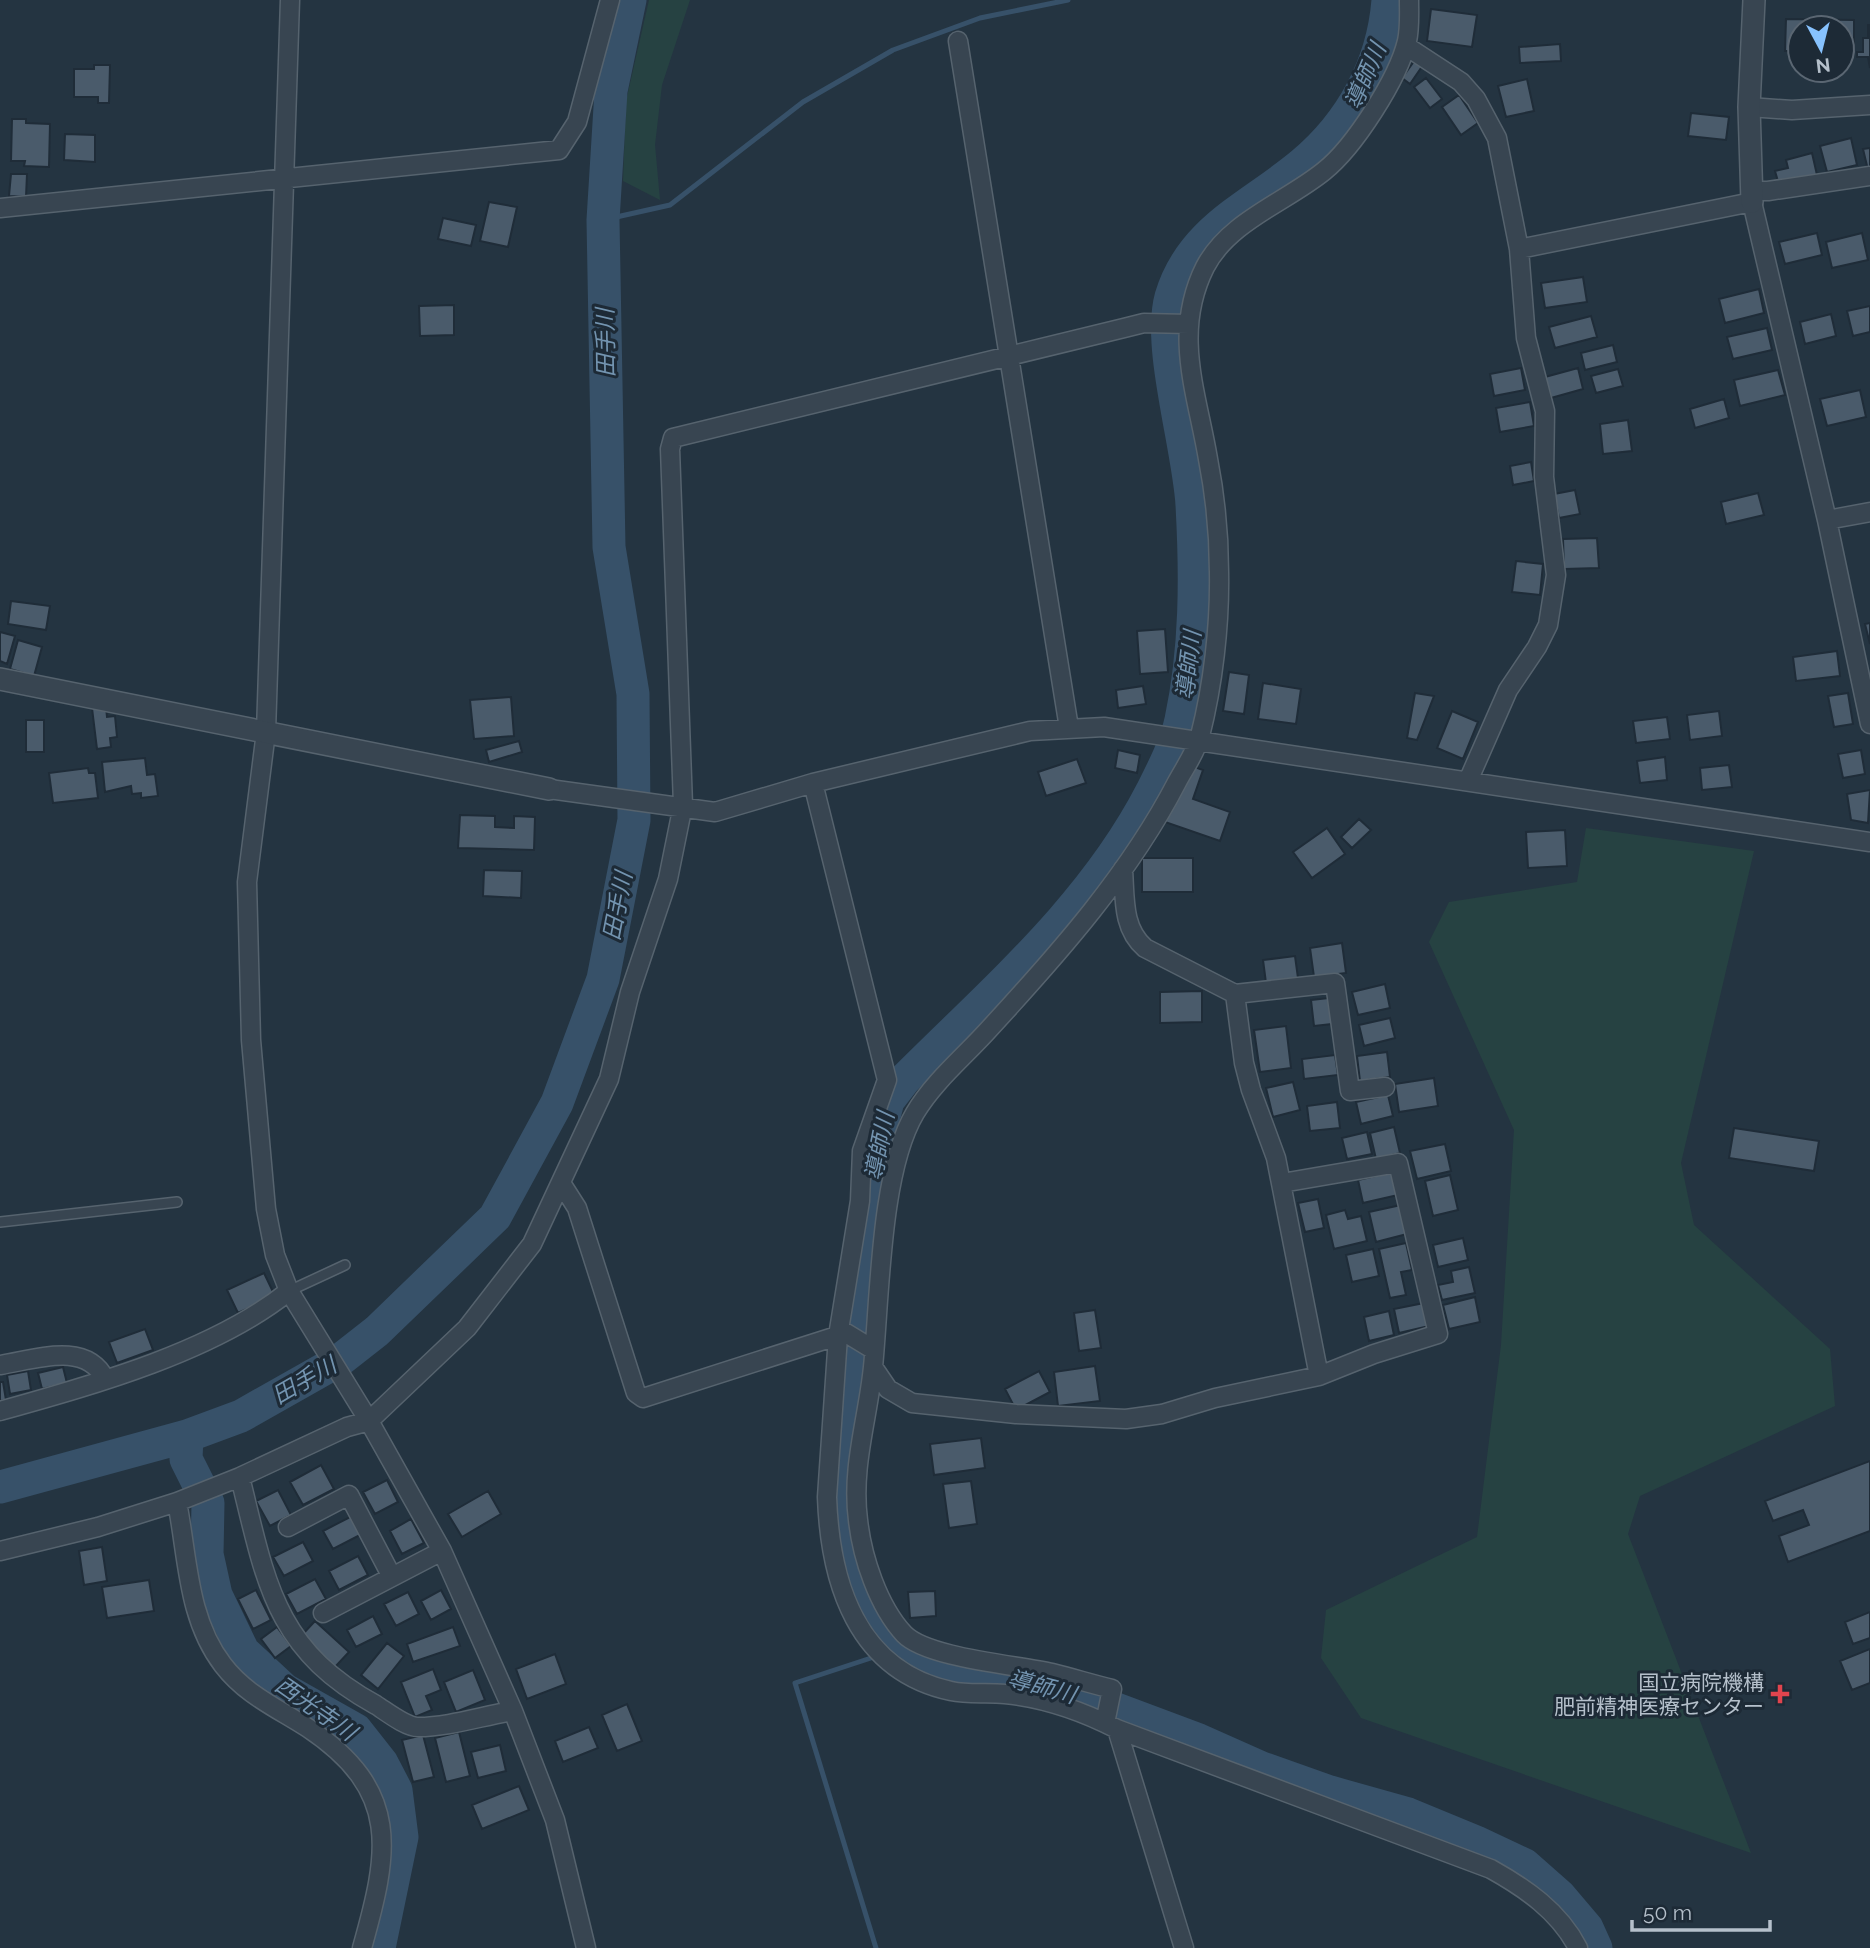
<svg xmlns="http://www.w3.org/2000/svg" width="1870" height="1948" viewBox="0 0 1870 1948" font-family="Raleway,'Noto Sans JP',sans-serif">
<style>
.green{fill:#264242}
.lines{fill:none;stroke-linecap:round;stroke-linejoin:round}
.stream{stroke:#375169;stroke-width:5}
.river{stroke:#375169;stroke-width:33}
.building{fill:#4a5b6b;stroke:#1f2c38;stroke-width:2}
.service-casing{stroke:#56636e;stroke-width:12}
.minor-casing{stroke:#56636e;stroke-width:21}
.tertiary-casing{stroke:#56636e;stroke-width:24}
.service{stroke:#384551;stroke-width:9}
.minor{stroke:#384551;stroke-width:18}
.tertiary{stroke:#384551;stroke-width:21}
.health-dot{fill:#e0444e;stroke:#1d2a36;stroke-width:2.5}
.labels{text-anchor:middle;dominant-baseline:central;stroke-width:6;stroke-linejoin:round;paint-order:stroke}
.poi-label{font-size:21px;fill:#b5c0cb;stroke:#1d2a36;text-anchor:end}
.water-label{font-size:23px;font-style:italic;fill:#7394b0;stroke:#1d2a36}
</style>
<rect width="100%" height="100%" fill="#243441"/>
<!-- green -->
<path class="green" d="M649 0H690L662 85 655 145 660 200 623 181 626 101Z
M1586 828 1754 851 1681 1163 1694 1225 1830 1349 1835 1406 1640 1496 1628 1534 1751 1853 1361 1718 1321 1658 1326 1610 1477 1537 1501 1345 1514 1130 1429 942 1449 902 1577 882Z"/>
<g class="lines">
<!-- stream -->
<path class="stream" d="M603 220 670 205 803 102 893 50 980 18 1068 0
M886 1653 897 1649
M876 1948 795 1683 877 1656"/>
<!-- river -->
<path class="river" d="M1388 0C1383 65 1351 123 1302 164 1252 206 1191 229 1171 297 1157 346 1189 449 1192 505 1196 577 1196 649 1181 720 1176 744 1163 769 1152 791 1093 906 995 989 905 1079L888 1101 874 1154 841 1481 840 1529 847 1566 855 1593 871 1618 897 1649 940 1667 1015 1676 1076 1694 1199 1740 1262 1768 1330 1792 1408 1814 1476 1842 1525 1865 1559 1895 1587 1928 1596 1948
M187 1436 186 1459 208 1503 207 1554 216 1595 243 1651 285 1690 356 1730 382 1763 396 1790 402 1837 379 1948
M0 1487 187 1436 241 1416 340 1360 377 1331 495 1217 557 1103 603 979 634 820 633 694 609 547 603 220 611 91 630 0"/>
</g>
<!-- building -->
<path class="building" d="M1431 9 1477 15 1472 47 1427 41Z
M1786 19 1854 20V51H1849V63H1842V28H1800V51H1785Z
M1868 25H1870V68L1868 57H1857V52H1863V38H1868Z
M1560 44 1561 61 1520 63 1519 47Z
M1415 60 1423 65 1410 84 1402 78Z
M94 65H110L109 103H98V97H74V69H94Z
M1426 78 1442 99 1430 108 1414 87Z
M1527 79 1534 111 1506 117 1498 86Z
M1459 95 1478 123 1461 135 1442 107Z
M1691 113 1729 117 1726 140 1688 136Z
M12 119H26V123L50 124 49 167 24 166 25 161H11Z
M65 134 95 135V162L64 160Z
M1851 138 1857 165 1827 172 1820 146Z
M1870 148V169L1868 170 1863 149Z
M1812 153 1817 175 1779 185 1775 171 1788 168 1786 160Z
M11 174H27L26 197 9 196Z
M489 202 517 207 508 247 480 241Z
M443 218 476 225 471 246 438 239Z
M1817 233 1822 255 1785 264 1779 242Z
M1862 233 1868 260 1832 268 1826 242Z
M1583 277 1587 302 1545 308 1541 283Z
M1759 289 1764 313 1725 323 1719 299Z
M454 305V335L420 336 419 306Z
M1870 306V332L1853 336 1847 311Z
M1831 314 1836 336 1805 344 1800 322Z
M1591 316 1597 337 1555 348 1549 327Z
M1767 328 1772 350 1733 359 1727 337Z
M1613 345 1617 362 1585 370 1581 353Z
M1521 368 1525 390 1494 396 1490 374Z
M1578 368 1583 389 1551 398 1545 377Z
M1618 369 1623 386 1596 393 1591 376Z
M1778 370 1785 395 1740 406 1734 380Z
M1860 390 1866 417 1827 426 1820 399Z
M1724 399 1729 418 1695 428 1690 409Z
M1530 402 1534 426 1500 432 1496 408Z
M1628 420 1632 451 1603 454 1600 424Z
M1531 462 1534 481 1513 485 1510 466Z
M1575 490 1580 514 1559 518 1554 494Z
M1758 493 1764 515 1726 524 1721 502Z
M1597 538 1599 568 1564 569 1563 539Z
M1516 561 1543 564 1540 595 1512 592Z
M11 601 50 606 46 630 8 624Z
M1870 623V644L1865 624Z
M1165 629 1168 672 1140 674 1137 631Z
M0 632 15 636 7 664 0 661Z
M18 640 42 647 34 676 10 669Z
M1837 651 1840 676 1796 681 1793 657Z
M1229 672 1249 675 1244 714 1223 711Z
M1263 683 1301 689 1296 724 1258 719Z
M1143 686 1146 704 1118 708 1116 690Z
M1415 693 1434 696 1417 740 1407 738Z
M1848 693 1853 724 1834 727 1828 696Z
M511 697 514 736 474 739 470 700Z
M106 707 107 717 115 716 117 737 110 738 111 747 97 749 92 708Z
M1452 711 1478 722 1463 759 1437 748Z
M1719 711 1722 736 1690 740 1687 715Z
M1667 717 1670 739 1636 743 1633 721Z
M26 720H44V752H26Z
M519 741 522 752 489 762 486 750Z
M1118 750 1140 755 1137 773 1115 768Z
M1861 750 1865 774 1843 778 1838 754Z
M1665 757 1667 780 1640 783 1637 761Z
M145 758 147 775 155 774 158 796 141 798V793L132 794 131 786 105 792 102 762Z
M1077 759 1086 783 1046 796 1038 772Z
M1729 765 1732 787 1702 790 1700 768Z
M1192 766 1203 770 1193 799 1230 812 1220 841 1165 822Z
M88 768 89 773H95L98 798 53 803 49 773Z
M1870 790 1868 823 1851 820 1847 794Z
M460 815 495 816V827L514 828V816L535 817 534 850 458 848Z
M1359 819 1371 830 1352 848 1341 837Z
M1327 828 1345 854 1312 878 1293 852Z
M1565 830 1567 866 1528 868 1526 832Z
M1142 858H1193V892H1142Z
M484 870 522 871 521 898 483 896Z
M1342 943 1346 973 1314 977 1310 948Z
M1295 956 1298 978 1266 983 1263 960Z
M1385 984 1390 1008 1358 1015 1352 992Z
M1202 991V1022L1160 1023V992Z
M1329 998 1332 1024 1314 1026 1311 1000Z
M1390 1018 1395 1038 1364 1046 1359 1025Z
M1286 1026 1291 1068 1260 1072 1254 1030Z
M1387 1052 1390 1077 1360 1081 1357 1056Z
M1335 1055 1338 1075 1304 1079 1302 1059Z
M1434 1078 1438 1106 1399 1112 1395 1084Z
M1293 1082 1300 1110 1273 1117 1266 1088Z
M1388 1095 1393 1116 1361 1124 1356 1102Z
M1337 1102 1340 1128 1310 1131 1307 1106Z
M1394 1127 1400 1153 1376 1159 1370 1133Z
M1734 1128 1819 1141 1814 1171 1729 1158Z
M1367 1132 1372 1154 1347 1159 1342 1138Z
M1445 1144 1451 1171 1417 1179 1410 1151Z
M1393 1172 1398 1195 1363 1203 1358 1180Z
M1450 1175 1458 1210 1433 1216 1425 1181Z
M1318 1199 1324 1228 1305 1232 1298 1203Z
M1401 1205 1407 1234 1376 1242 1369 1212Z
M1345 1210 1348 1219 1361 1216 1367 1241 1334 1249 1326 1215Z
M1463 1238 1468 1260 1438 1267 1433 1245Z
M1406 1243 1412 1270 1401 1272 1406 1295 1390 1298 1379 1249Z
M1373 1249 1379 1276 1352 1282 1346 1255Z
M1469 1267 1475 1293 1442 1300 1438 1285 1453 1282 1451 1271Z
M264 1273 275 1296 238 1313 227 1290Z
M1475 1297 1480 1322 1449 1329 1443 1305Z
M1424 1303 1429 1326 1399 1333 1394 1309Z
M1095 1310 1101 1348 1079 1351 1074 1313Z
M1389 1311 1394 1335 1369 1341 1364 1317Z
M145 1329 153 1350 117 1363 109 1342Z
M1095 1366 1100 1401 1058 1406 1054 1372Z
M63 1367 67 1383 42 1389 38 1373Z
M28 1371 31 1390 10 1394 7 1375Z
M1039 1371 1050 1392 1016 1410 1005 1389Z
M0 1382H3L6 1400 0 1401Z
M981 1438 985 1468 934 1475 930 1444Z
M1870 1461V1531L1788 1562 1779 1536 1809 1525 1803 1510 1773 1521 1765 1501Z
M321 1465 334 1489 303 1505 290 1482Z
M387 1480 398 1502 375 1514 363 1492Z
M971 1481 977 1524 949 1528 943 1484Z
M278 1490 291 1515 270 1526 256 1501Z
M488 1491 501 1514 462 1537 448 1514Z
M352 1516 362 1534 333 1549 323 1531Z
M411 1519 424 1543 402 1554 390 1531Z
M303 1542 313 1561 284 1576 273 1557Z
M102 1547 107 1581 84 1585 79 1551Z
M358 1556 368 1575 339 1590 329 1571Z
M315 1579 326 1599 297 1614 286 1594Z
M149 1580 154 1611 107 1618 102 1587Z
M256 1590 271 1620 253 1629 238 1599Z
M441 1590 451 1609 431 1620 421 1601Z
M935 1591 936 1616 910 1618 908 1592Z
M408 1592 419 1614 396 1626 384 1604Z
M1870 1612V1638L1853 1644 1845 1622Z
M373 1616 382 1634 356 1647 347 1630Z
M315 1621 349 1652 335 1667 301 1636Z
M277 1627 291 1646 275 1658 261 1639Z
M453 1627 460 1646 413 1662 407 1644Z
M387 1643 404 1656 378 1689 361 1675Z
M1870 1649V1683L1852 1690 1840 1661Z
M555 1654 566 1684 527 1699 516 1669Z
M433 1669 441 1690 426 1696 432 1710 415 1717 401 1682Z
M473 1670 485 1700 456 1712 444 1682Z
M627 1704 642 1741 617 1751 602 1715Z
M589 1727 598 1748 563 1762 555 1741Z
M459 1732 470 1776 446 1782 435 1738Z
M423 1735 434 1777 413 1782 402 1740Z
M500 1745 506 1771 478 1778 471 1752Z
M519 1786 529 1810 482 1829 472 1805Z"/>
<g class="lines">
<defs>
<path id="service" d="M0 1222 177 1202
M289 1291 345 1265"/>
<path id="minor" d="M290 0 266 732 247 882 251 1040 266 1209 275 1255 289 1291 369 1421 442 1551 513 1711 555 1820 586 1948
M958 41 1069 728
M1406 46 1461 82 1476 99 1497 138 1519 249 1526 338 1545 411 1544 477 1556 575 1548 625 1537 647 1508 690 1468 781
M1749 107 1792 110 1870 105
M1752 191H1768L1870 176
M0 208 559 150 577 122 610 0
M1519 249 1752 202 1827 520 1870 724
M1827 520 1870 512
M813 783 887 1080 862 1151 860 1201 838 1336 827 1497C830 1583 857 1671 951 1691 969 1695 987 1692 1005 1694 1044 1698 1082 1711 1117 1729L1491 1869C1525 1888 1559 1911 1578 1948
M549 789 715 812 813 783 1030 731 1104 727 1870 842
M1123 869C1125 898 1122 928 1145 948L1235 994 1244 1063 1251 1090 1276 1158 1319 1376
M1235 994 1335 983 1350 1091 1385 1087
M561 1183 577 1208 636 1393 643 1398 846 1333 874 1350
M0 1365C34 1360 86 1340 105 1379
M873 1367 888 1389 912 1403 1016 1414 1126 1419 1162 1414 1215 1398 1319 1376 1374 1354 1438 1334 1398 1163 1282 1183
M0 1411C93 1385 213 1352 289 1291
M240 1477C266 1582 274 1649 376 1705 387 1712 406 1727 418 1727 449 1727 482 1716 513 1711
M177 1502C188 1557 187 1618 223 1665 246 1695 277 1708 308 1728 402 1791 389 1852 362 1948
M288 1527 349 1495 392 1577
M0 1551 98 1527 177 1502 240 1477 347 1427 369 1421 467 1328 532 1244 609 1079 630 992 668 879 683 805 670 449 673 438 1124 328 1144 323 1189 324
M323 1613 442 1551
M1105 1723 1112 1689C1092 1684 1072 1678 1052 1673 1017 1665 927 1658 904 1634 878 1606 862 1557 858 1520 851 1467 868 1418 873 1367 880 1297 880 1172 915 1113 934 1081 965 1056 990 1028 1059 953 1130 873 1177 782 1185 767 1196 752 1200 736 1213 685 1220 625 1219 572 1219 536 1215 495 1208 459 1197 393 1172 333 1205 267 1229 221 1286 202 1324 171 1354 147 1398 79 1407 41 1410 28 1409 13 1409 0
M1117 1729 1184 1948"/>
<path id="tertiary" d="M1752 202 1749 107 1754 0
M0 679 549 789"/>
</defs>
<!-- service casing -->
<use href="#service" class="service-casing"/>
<!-- minor casing -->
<use href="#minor" class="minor-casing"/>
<!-- tertiary casing -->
<use href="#tertiary" class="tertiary-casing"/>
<!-- service -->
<use href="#service" class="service"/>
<!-- minor -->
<use href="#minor" class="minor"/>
<!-- tertiary -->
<use href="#tertiary" class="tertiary"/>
</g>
<!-- markers -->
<path class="health-dot" d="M1776.5 1683.5h7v7h7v7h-7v7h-7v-7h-7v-7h7z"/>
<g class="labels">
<!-- poi labels -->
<g class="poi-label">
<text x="1764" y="1682">国立病院機構<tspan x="1764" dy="24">肥前精神医療センター</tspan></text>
</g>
<!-- water labels -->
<g class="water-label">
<text transform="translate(1365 76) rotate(-67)">導師川</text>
<text transform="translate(605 343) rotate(-91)">田手川</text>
<text transform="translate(1188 665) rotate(-83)">導師川</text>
<text transform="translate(617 906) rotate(-79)">田手川</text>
<text transform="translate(879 1146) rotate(-79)">導師川</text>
<text transform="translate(304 1380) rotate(-30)">田手川</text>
<text transform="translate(1042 1686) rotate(15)">導師川</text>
<text transform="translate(316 1708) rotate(35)">西光寺川</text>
</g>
</g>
<!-- north arrow -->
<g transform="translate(1821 49) rotate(173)"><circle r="33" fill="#1d2a36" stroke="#5a6672" stroke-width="2"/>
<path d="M0-5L12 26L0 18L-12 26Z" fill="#87c2fe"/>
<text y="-10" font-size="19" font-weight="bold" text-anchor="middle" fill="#b5c0cb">N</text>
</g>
<!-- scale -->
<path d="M1632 1920v10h138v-10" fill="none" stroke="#b5c0cb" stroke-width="3.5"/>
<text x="1643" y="1920" font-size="21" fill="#b5c0cb" stroke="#1d2a36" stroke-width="5" paint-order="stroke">50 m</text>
</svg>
